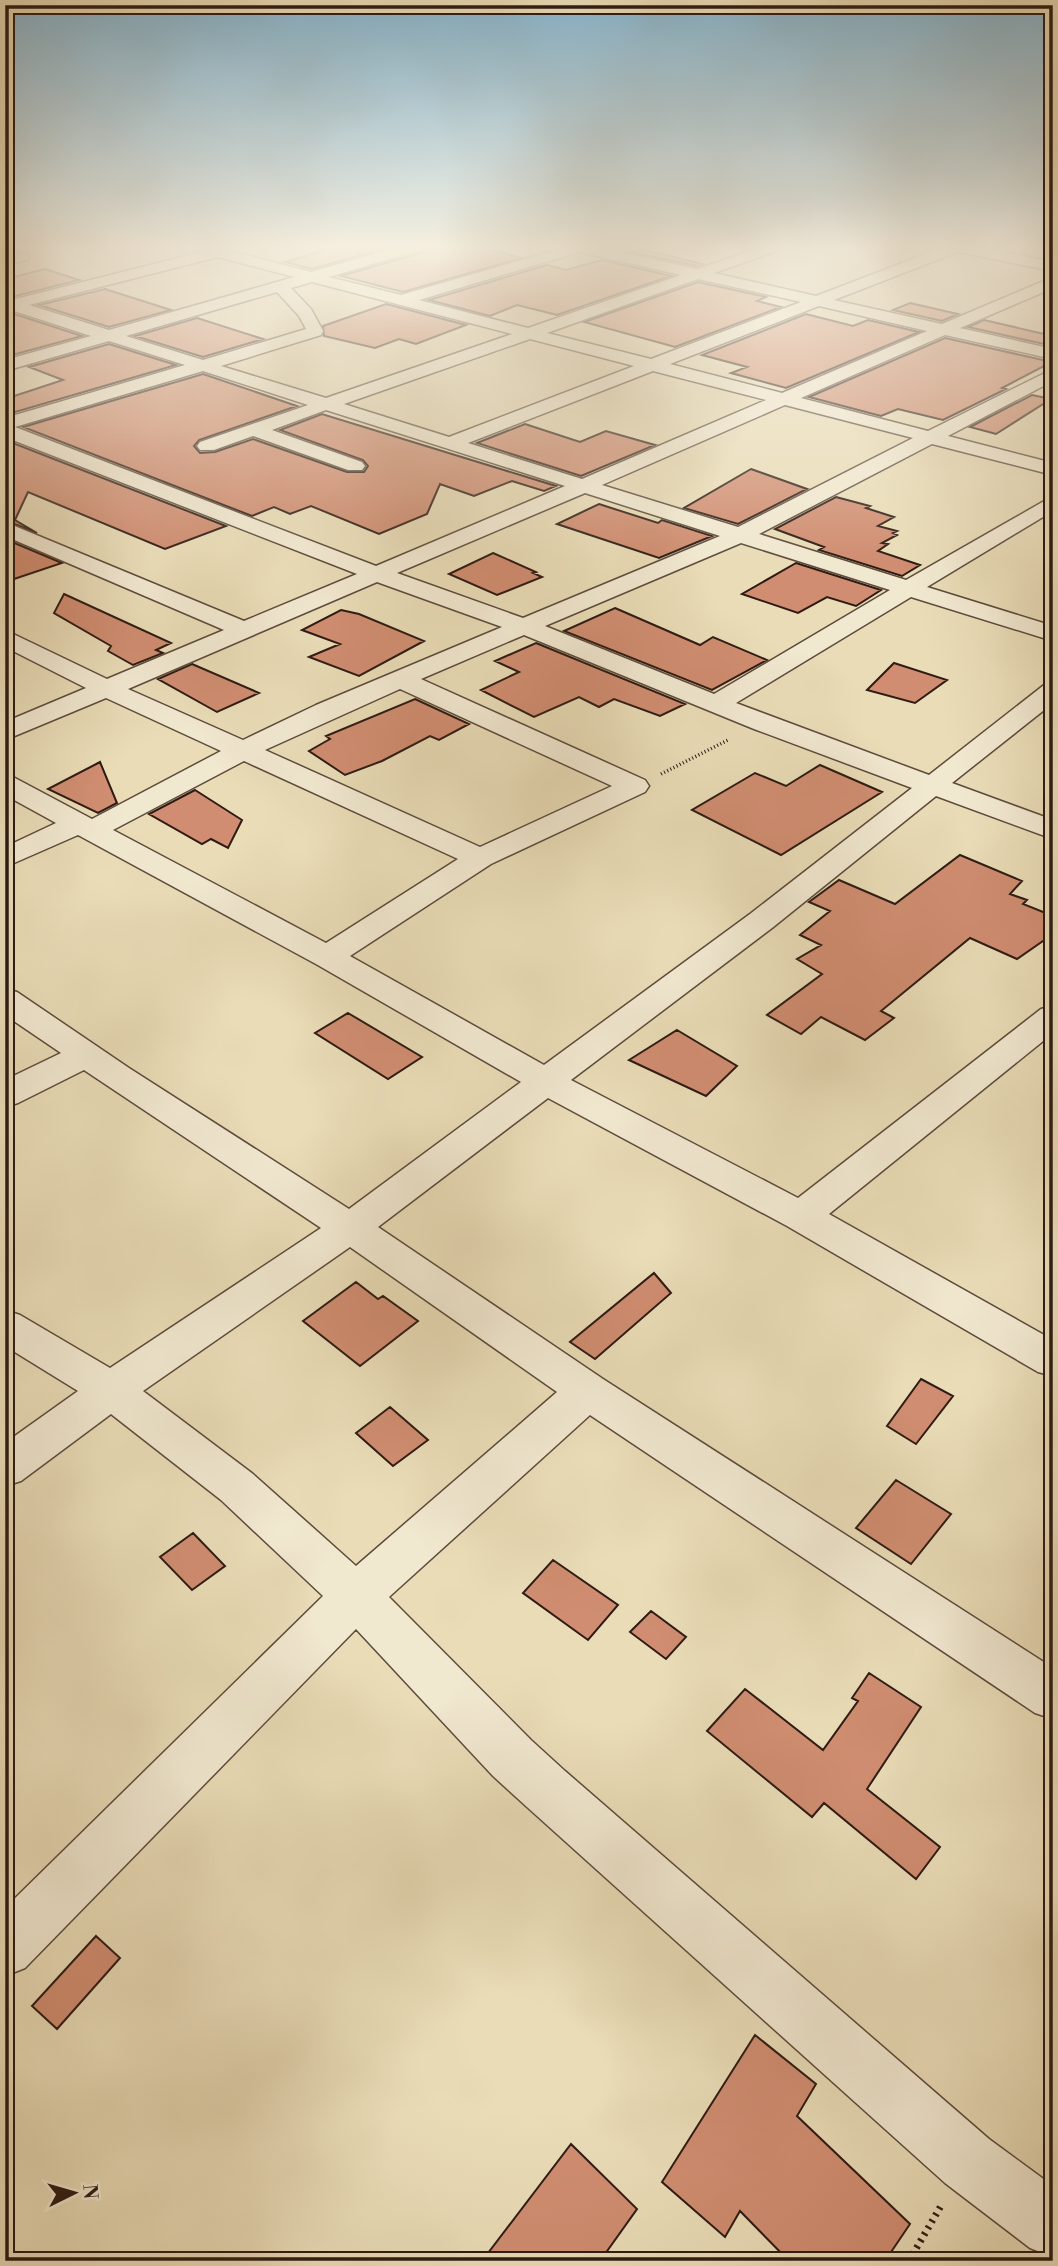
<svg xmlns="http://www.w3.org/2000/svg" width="1058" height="2266" viewBox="0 0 1058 2266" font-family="'Libre Bodoni',serif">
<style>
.building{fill:#d08d71;stroke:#2e1b13;stroke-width:2}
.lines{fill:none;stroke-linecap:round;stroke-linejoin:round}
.minor-casing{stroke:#5d4b3c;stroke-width:3}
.path-far1{stroke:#2e1b13;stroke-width:3.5;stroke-dasharray:1 2.5;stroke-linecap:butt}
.path{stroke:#2e1b13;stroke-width:7;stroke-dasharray:2.5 5;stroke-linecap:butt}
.minor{fill:#f1e8d0;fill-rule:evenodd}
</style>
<rect width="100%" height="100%" fill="#e9dcb7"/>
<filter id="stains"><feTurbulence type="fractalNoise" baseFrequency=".00286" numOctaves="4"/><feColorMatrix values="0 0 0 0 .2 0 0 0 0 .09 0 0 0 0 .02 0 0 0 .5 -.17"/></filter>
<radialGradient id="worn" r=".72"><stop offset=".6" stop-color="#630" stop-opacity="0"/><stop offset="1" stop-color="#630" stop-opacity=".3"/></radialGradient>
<!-- building -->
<path class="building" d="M341 245H397L312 269 285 262Z
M431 245H474L521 258 403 292 341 276 427 251Z
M642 249 702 264 697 266 631 252Z
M602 260 671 276 557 315 517 305 490 316 429 300 547 265 566 270Z
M45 269 79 280 12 297 5 296V279Z
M698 282 766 297 757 301 781 307 675 347 584 322Z
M105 289 171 310 109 327 39 305Z
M910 303 958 314 942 321 893 310Z
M386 304 466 325 416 344 399 339 375 348 324 336 323 326Z
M5 311 82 336 5 357Z
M806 314 853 326 868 320 919 332 786 388 731 373 747 367 702 355Z
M197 318 263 339 203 357 135 336Z
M984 320 1053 336V346L968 327Z
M945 338 1052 362 1002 388 1006 389 943 420 898 409 881 416 809 397Z
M109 344 176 365 5 415V399L63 380 29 367Z
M203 374 297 406 199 440 194 446 200 453 215 452 253 439 347 472H364L368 466 363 460 280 430 322 414 556 486 544 491 512 481 474 496 440 484 427 514 379 534 311 506 290 514 274 507 252 516 23 427Z
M1032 395 1051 399 996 434 970 427Z
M525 424 580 442 606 431 655 445 581 476 477 443Z
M5 440 226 526 165 549 28 492 15 520 37 533 5 520Z
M751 469 807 489 738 524 684 508Z
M836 497 870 506 866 508 894 517 878 526 897 531 893 533 897 535 882 543 888 544 878 551 920 565 902 576 819 550 824 547 775 529Z
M599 504 658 523 662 520 712 536 659 558 557 524Z
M5 539 62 563 5 582Z
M493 553 536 572 533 573 542 577 497 595 449 574Z
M796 563 881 590 856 606 827 597 798 613 742 594Z
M64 594 171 643 156 650 163 653 133 665 108 651 111 646 54 613Z
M615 608 700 645 713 637 767 660 712 690 564 631Z
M341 610 359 614 424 641 359 676 309 657 340 644 302 630Z
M536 643 685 704 660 716 614 699 599 707 579 697 534 717 481 690 519 672 495 661Z
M894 663 947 680 915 703 867 690Z
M192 664 259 693 217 712 158 679Z
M415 699 469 724 439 740 430 736 382 761 345 775 309 751 330 739 326 736Z
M100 762 117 803 98 813 48 789Z
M820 765 882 792 781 855 692 810 755 773 786 786Z
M195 790 242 820 228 848 211 839 202 844 149 814Z
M960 855 1022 881 1010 894 1027 900 1023 904 1053 916V934L1017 959 970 938 881 1011 894 1018 865 1040 821 1017 801 1034 767 1015 822 974 797 959 821 945 800 935 830 911 809 902 839 880 895 904Z
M348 1013 422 1057 388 1079 315 1033Z
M677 1030 737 1066 706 1096 629 1060Z
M654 1273 671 1293 595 1359 570 1342Z
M356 1282 378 1299 383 1296 418 1321 360 1366 303 1321Z
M921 1379 953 1396 916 1444 887 1426Z
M390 1407 428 1440 393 1466 356 1433Z
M896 1480 951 1514 911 1564 856 1528Z
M193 1533 225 1566 192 1590 160 1557Z
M553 1560 618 1605 588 1640 523 1593Z
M651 1611 686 1637 666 1659 630 1632Z
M869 1673 921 1707 867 1789 940 1847 916 1879 824 1803 812 1817 707 1731 745 1689 823 1750 858 1701 852 1698Z
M96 1936 120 1958 57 2029 32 2006Z
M755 2035 816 2084 797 2116 910 2224 885 2261H789L740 2211 725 2237 662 2182Z
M571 2144 637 2209 600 2261H482Z"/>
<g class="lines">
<defs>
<path id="minor" d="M182 245 220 248 311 272 406 245H428L426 248 329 277 401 295 563 248 560 245H597L596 247 697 269 768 245H788L786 248 714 273 816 296 941 248 938 245H970L1053 262V271L958 252 834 300 942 324 1053 277V288L960 328 1053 349V359L945 335 801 398 928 431 1053 369V381L948 436 1053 463V475L932 444 759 534 906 580 1053 496V511L927 587 1053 626V641L911 597 736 703 929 775 1044 685 1053 682V703L952 783 1053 820V839L936 796 772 928 571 1080 798 1198 1041 1009 1053 1006V1033L829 1214 1053 1340V1376L1038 1372 787 1226 548 1098 378 1227 603 1379 1053 1668V1719L1035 1713 590 1415 389 1597 531 1740 565 1771 989 2139 1053 2186V2257L1030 2248 945 2183 527 1807 493 1776 356 1629 25 1968 5 1976V1908L323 1596 221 1500 111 1414 21 1481 5 1486V1443L78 1391 5 1346V1310L20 1315 110 1368 321 1228 84 1070 18 1103 5 1107V1080L61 1053 5 1015V989L17 992 129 1068 349 1209 521 1082 316 964 78 835 5 867V847L56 823 5 795V776L15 778 92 819 221 751 106 698 5 740V722L86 688 5 647V630L107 679 224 630 5 536V522L244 621 357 574 5 437V418L185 365 109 341 5 371V360L91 336 5 308V298L12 300 201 252ZM580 252 681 275 528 328 419 300ZM218 257 294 277 109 330 29 305ZM698 279 801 302 651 359 547 333ZM312 282 512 334 326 398 221 366 321 335 323 331 311 309 291 288ZM277 292 299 316 306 329 203 360 126 336ZM819 306 927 331 782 393 670 364ZM530 339 634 366 449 437 344 404ZM203 371 308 405 200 442 197 446 200 450H214L253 436 348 470H362L365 466 362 462 272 430 326 410 565 486 376 566 15 427ZM653 371 766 400 582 479 468 443ZM785 405 913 438 738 527 602 485ZM585 493 720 536 523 618 397 573ZM741 543 890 590 714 694 545 626ZM377 582 502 627 316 705 243 740 128 689ZM524 635 754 729 912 788 750 914 544 1065 350 956 491 864 645 792 649 786 645 780 421 679ZM400 689 612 786 480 847 265 750ZM244 761 458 859 326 943 113 830ZM350 1247 557 1392 356 1566 253 1474 143 1391Z
M22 253 27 254 29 257 27 260 5 265V256Z"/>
</defs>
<!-- minor casing -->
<use href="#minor" class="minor-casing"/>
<!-- path-far1 -->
<path class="path-far1" d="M661 774 728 740"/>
<!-- path -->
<path class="path" d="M909 2261 942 2204"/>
<!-- minor -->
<use href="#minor" class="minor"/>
</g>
<!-- sky -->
<linearGradient id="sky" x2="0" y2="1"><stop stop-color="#88b7d0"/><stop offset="0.44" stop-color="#f5efdf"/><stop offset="1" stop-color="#f5efdf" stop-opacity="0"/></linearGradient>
<rect width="1058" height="562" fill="url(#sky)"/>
<!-- margin -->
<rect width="1058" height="2266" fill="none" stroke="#e9dcb7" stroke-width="28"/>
<rect x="7" y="7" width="1044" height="2252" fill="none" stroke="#2e1b13" stroke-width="3.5"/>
<rect x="14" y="14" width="1030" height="2238" fill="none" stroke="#2e1b13" stroke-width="2"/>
<!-- north arrow -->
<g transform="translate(74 2193) rotate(85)" stroke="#f1e8d0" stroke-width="5" paint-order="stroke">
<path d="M0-5L12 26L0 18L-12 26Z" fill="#2e1b13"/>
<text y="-10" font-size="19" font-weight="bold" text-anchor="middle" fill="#2e1b13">N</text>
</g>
<rect width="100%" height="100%" filter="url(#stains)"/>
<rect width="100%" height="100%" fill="url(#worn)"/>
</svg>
